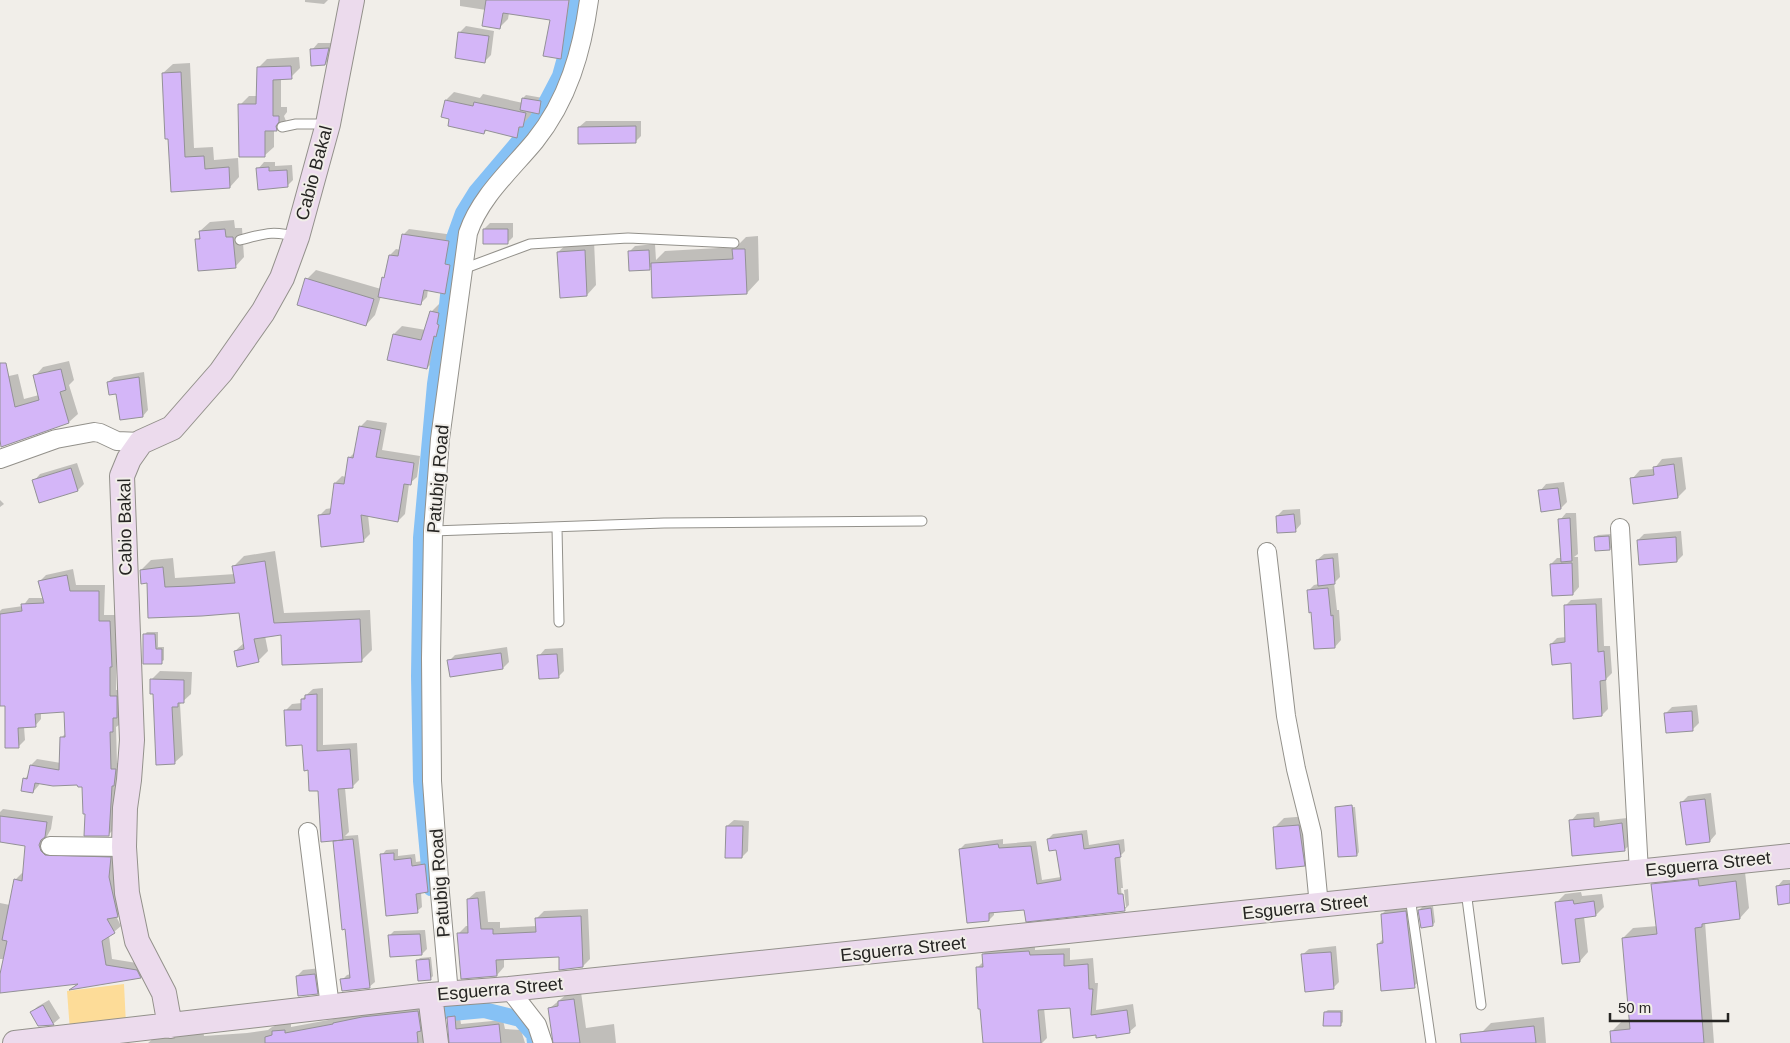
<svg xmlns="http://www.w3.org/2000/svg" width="1790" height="1043" viewBox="0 0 1790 1043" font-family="Helvetica,sans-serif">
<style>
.green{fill:#fddc98}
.shadow{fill:#0003}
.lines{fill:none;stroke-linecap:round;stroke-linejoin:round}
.canal{stroke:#86c1f5;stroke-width:16}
.building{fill:#d4b6f8;stroke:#939196}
.lane-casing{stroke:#93918b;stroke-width:11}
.street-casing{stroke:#93918b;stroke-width:20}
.secondary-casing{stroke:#93918b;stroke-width:26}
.lane{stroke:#fff;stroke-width:9}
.street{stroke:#fff;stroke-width:18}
.secondary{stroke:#ecdbed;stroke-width:24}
.labels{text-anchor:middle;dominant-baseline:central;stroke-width:4;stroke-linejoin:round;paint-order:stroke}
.street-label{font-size:18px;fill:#262523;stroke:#f1eee9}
</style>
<rect width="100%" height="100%" fill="#f1eee9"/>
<!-- green -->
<path class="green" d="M124 984 126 1025 70 1031 67 991Z"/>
<!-- shadow -->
<path class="shadow" d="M305 0H328L324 4 305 2Z
M460 0H575L569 49 560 58 551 19 509 13 508 19 500 27 486 10 460 6Z
M466 26 494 31 491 55 484 62 459 33Z
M318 43H334L331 58 325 64 312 50Z
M299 57 300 68 291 77 281 78V107H287V112L284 116 286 121 277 130H274V147L264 156 240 105 249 96H258V68L267 59Z
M190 63 194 148 213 147 214 160 238 158 239 177 230 187 172 191 163 73 173 64Z
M454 92 480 98 483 94 523 103V98L526 95 543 98 542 110 539 112 532 111 531 118 526 123 525 128 516 136 487 130 484 133 451 118 446 100Z
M586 121H641V136L635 142 579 127Z
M264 162H275V166L292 165 293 180 287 186 258 169Z
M234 220 235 228H242L244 257 235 267 197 240 201 236 200 231 210 222Z
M490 223H513V237L507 243 484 229Z
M409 229 454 235 451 258 455 259 451 286 444 292 428 289 427 297 421 303 381 296 375 315 366 325 307 279 316 270 381 289 383 278 386 275 390 255 396 249 401 250 403 235Z
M758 236 759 280 747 293 652 266 650 268 629 252 635 246 655 244 656 260 665 251 736 247 746 237Z
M594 241 596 285 587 295 558 252 568 243Z
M440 303 447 305 445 316H447L442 328 436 359 427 368 394 334 402 326 426 330 431 312Z
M69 361 74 380 69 385 78 414 69 422 0 434V378L18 374 24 399 39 395 35 376 43 367Z
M144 372 148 410 143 416 121 419 117 393 108 382 114 377Z
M367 420 387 423 382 450 420 456 417 477 409 484 405 514 398 521 368 515 370 534 363 541 319 516 326 509 332 508 335 483 342 476 346 477 349 458 356 451 360 427Z
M1682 457 1686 489 1678 497 1632 479 1640 470 1654 469 1662 459Z
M77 463 84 484 78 490 40 501 34 481 40 474Z
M1564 482 1567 502 1561 508 1540 491 1546 484Z
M0 500 4 504 0 507Z
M1300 509 1301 524 1295 531 1277 516 1283 510Z
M1566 513H1576L1578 554 1574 557H1578L1579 587 1573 594 1551 564 1557 558H1562L1560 520Z
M1681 531 1683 555 1677 561 1638 540 1644 534Z
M1612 534 1613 546 1610 549 1595 537 1598 535Z
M275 551 284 613 370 610 372 650 362 660 282 634 265 636 268 651 258 661 235 651 245 642 240 612 148 582 141 570 151 560 173 558 175 578 235 574 234 566 244 556Z
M1338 553 1340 577 1334 583 1337 610H1339L1341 640 1335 647 1312 611 1308 591 1314 585 1319 584 1317 560 1324 554Z
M73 569 76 585H105L104 615H116L118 660 116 662V690H122L123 710 119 715V725L116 727 117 763H122L115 828 108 835 86 812 84 786 78 784 40 782 39 785 33 792 24 779 30 774 31 765 37 759 61 763V738L66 733 65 711 41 713V719L35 726 24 727 25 740 18 747 6 705H0V611L2 609 23 606 29 598H44L40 581 46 575Z
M1602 598 1604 646H1610L1612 673 1606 679 1608 709 1602 715 1572 662 1551 644 1557 638 1566 637 1565 606 1571 600Z
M147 632H158V647H164V660L161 662 144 635Z
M507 647 509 662 503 668 449 661 455 655Z
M563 648 564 671 558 677 539 656 545 649Z
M160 671 192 672 191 694 180 704 183 755 174 763 154 693 152 679Z
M323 688V745L357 743 359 780 352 787 345 788 349 832 345 836 358 835 375 982 369 987 342 980 347 975 351 974 335 842 337 839 320 789 309 769 303 744 286 710 292 704 302 703V699L313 689Z
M1697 705 1699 723 1693 729 1666 713 1672 707Z
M1711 793 1716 834 1710 841 1682 802 1688 796Z
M1338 806V808L1355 807 1359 852 1357 855 1336 807Z
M3 809 53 816 51 829 46 838 47 844 117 851 124 909 116 916 121 926 109 936 112 959 143 964 147 970 140 977 73 988 78 983 0 992V981L4 959H0V903L10 905 15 880 22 873 24 874 26 845 0 841V812Z
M1599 812 1600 821 1627 818 1631 844 1624 850 1571 821 1577 814Z
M1308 816 1313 856 1304 865 1274 828 1284 818Z
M734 820 749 821 748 851 742 857 727 826Z
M1087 830 1089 845 1124 839 1125 851 1120 856 1123 888H1121L1123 907H1126L1124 890 1128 889 1129 905 1124 910 1026 909 994 911V915L989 920 960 849 965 844 1003 839V844L1036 841 1042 880 1061 877 1057 848 1048 839 1053 834Z
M398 849V856L415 854 416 862 429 860 432 886 428 891 421 892 422 907 417 911 382 855 386 850Z
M1708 870V877L1745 872 1749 908 1740 918 1705 922 1714 1043H1612L1611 1032 1621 1022 1631 1021 1623 938 1633 928 1658 926 1653 885 1663 875Z
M1783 880H1790V902L1777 887Z
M485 891 488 922H500V928L537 926V918L544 911 588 909 590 959 583 966 560 956 504 958V967L497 975 459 933 466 926H469L468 899 476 892Z
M1581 892 1582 896 1602 894 1604 907 1596 915 1584 917 1588 952 1580 961 1557 902 1565 894Z
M1414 903 1423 978 1414 986 1378 944 1384 938 1382 914 1391 905Z
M1433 906 1435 922 1433 925 1419 910 1422 907Z
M425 930 427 949 422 954 391 956 389 936 394 931Z
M1035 946V950L1070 948V960L1093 958 1095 983H1098L1096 1010 1133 1004 1136 1026 1129 1032 1097 1034 1071 1006 1044 1008 1047 1038 1042 1043H984L977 968 984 961 983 954 990 948Z
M1336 946 1339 982 1333 988 1302 955 1309 949Z
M431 957 433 976 430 979 417 961 420 958Z
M321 968 323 987 317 993 297 976 303 970Z
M581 992 586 1028 614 1024 616 1043H557L550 1008 567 994Z
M49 1000 60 1018 54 1023 39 1025 31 1013 37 1007Z
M425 1005V1043H148L155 1037 203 1030 204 1036 247 1033 268 1030 272 1027 280 1024H291V1027L339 1018 341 1016Z
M1328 1010H1343V1022L1340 1025 1325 1012Z
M459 1011 461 1024 503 1020 505 1029 521 1030 525 1043H451L448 1017 453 1012Z
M1544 1017 1546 1043H1482L1481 1033 1491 1023Z"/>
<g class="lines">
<!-- canal -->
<path class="canal" d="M431 888 421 781 419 676 421 538 435 384 447 305 454 238 463 213 476 192 537 120 560 76 573 29 578 0
M445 1007 452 1013 484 1010 520 1019 534 1035 535 1043"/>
</g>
<!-- building -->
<path class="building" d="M486 0H569L561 59 543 56 550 20 503 13 500 29 482 26Z
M458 32 489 36 485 63 455 58Z
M329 48 325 65 311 66 310 49Z
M291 66 292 79 273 80V116H279V122L276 126 277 131H265V157H239L238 104H256L257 67Z
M181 72 185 157 204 156 205 169 229 167 230 188 171 192 168 139H165L162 73Z
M522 98 541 101 539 114 520 110Z
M445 100 473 106 474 102 526 113 523 127H519L517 138 485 130 484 134 448 126 449 119 441 117Z
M636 126V143L578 144V127Z
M269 167V171L287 170 288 187 258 190 256 168Z
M225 229 226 237H233L236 268 198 271 195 239H200L199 231Z
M483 229H508V244H483Z
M402 234 449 241 445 264 450 265 445 294 424 290 421 305 378 297 382 277 384 278 389 255 398 256Z
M732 249H745L747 294 652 298 651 263 733 259Z
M585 250 587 296 560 298 557 252Z
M649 250 650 270 629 271 628 251Z
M305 278 374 299 366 326 297 305Z
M430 311 439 313 437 324 439 325 436 337 434 336 427 369 387 360 393 334 421 340Z
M0 363H6L15 407 39 400 33 375 61 369 66 390 60 392 69 423 1 447 0 440Z
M139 377 143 417 120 420 116 394 109 395 107 382Z
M359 426 381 430 376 457 414 463 411 485 404 484 398 522 361 515 364 542 321 547 318 515 330 514 334 483 344 484 348 457 353 458Z
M1674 464 1678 498 1633 504 1630 478 1654 475 1653 467Z
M71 468 78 491 39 503 32 480Z
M1558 488 1561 509 1541 512 1538 490Z
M1294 514 1296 532 1277 533 1276 516Z
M1570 518 1572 561 1561 562 1558 519Z
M1609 536 1610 550 1595 551 1594 537Z
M1676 537 1677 562 1639 565 1637 540Z
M1333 558 1335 584 1318 586 1316 560Z
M265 561 274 623 360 619 362 662 282 665 281 635 254 639 259 662 237 667 234 651 244 649 239 613 202 616 148 618 147 583 141 584 140 570 163 567 165 587 191 586 235 583 232 566Z
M1572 563 1573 595 1552 596 1550 564Z
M67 575 70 591H99V621H110L112 667H110V696H117V718H113V732H110L111 769H116L114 786H112L109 836H84L85 814H83L82 787H78L77 785 53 786 35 783 33 793 21 791 23 778 27 779 30 765 59 770 60 737H65L64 712 35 714 36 727 18 728 19 748H5V706H0V614L22 611 21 604 44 603 38 581Z
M1328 588 1331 616 1333 615 1335 648 1314 649 1311 612 1309 613 1307 590Z
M1596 604 1598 652 1604 651 1606 680 1600 681 1602 716 1573 719 1571 663 1552 665 1550 644 1565 642 1564 605Z
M143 634H155L156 649H162V664H143Z
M501 653 503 669 450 677 447 660Z
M557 654 559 678 539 679 537 655Z
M150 679 184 680V703H178V707H172L175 764 156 765 153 694H150Z
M317 694V751L350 749 353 788 338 789 343 840 321 842 318 791H309L308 770 304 771 302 745 286 746 284 710H301V699H305V695Z
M1692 711 1693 731 1666 733 1664 713Z
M1705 799 1710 842 1686 845 1680 802Z
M1352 805 1357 856 1338 857 1335 807Z
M0 816 47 822 45 837 41 840 39 845 41 851 45 855 111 857 109 877 118 917 107 919 115 933 102 941 106 965 137 970 141 978 69 990 78 984 0 993V974L7 941 2 940 14 879 22 881 25 846 0 842Z
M1594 818V827L1622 823 1625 851 1572 856 1569 820Z
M1299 825 1305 866 1276 869 1273 827Z
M726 826H743L742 858H725Z
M1082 834 1084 849 1119 844 1121 857 1115 858 1118 894H1123L1125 911 1026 922 1024 910 989 913V921L967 923 959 849 998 844 999 848 1031 846 1037 884 1061 880 1056 850 1049 851 1047 839Z
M353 839 370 988 342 991 340 979 350 978 345 929 342 930 333 841Z
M394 853V860L411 858 412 866 425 864 428 892 416 894 418 913 386 916 380 854Z
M1698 879 1699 886 1736 881 1740 919 1702 924V927L1695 928 1704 1043H1611L1610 1031 1630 1029 1622 938 1657 934 1651 884Z
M1790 884V903L1778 905 1776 886Z
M478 898 481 929H493V934L536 932 535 918 581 916 583 967 559 970V957L496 960 497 976 461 979 457 933H468L467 899Z
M1573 900 1574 904 1594 901 1596 916 1575 919 1580 962 1562 964 1555 902Z
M1431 908 1433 926 1421 928 1418 910Z
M1406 911 1415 988 1381 991 1377 944 1383 943 1381 914Z
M420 934 422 955 390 957 388 935Z
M1029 951 1030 955 1064 954V966L1088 964 1089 989H1093L1091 1015 1127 1010 1130 1033 1096 1038V1035L1073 1038 1070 1008 1038 1010 1041 1043H983L980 1009H978L976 967H983L982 954Z
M1331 952 1334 989 1305 992 1301 954Z
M429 959 431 980 418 981 416 960Z
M315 974 318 994 298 996 296 976Z
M574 999 580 1043H553L548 1008 558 1006V1001Z
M43 1005 54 1025 38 1026 30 1012Z
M418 1011 421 1031 417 1032 418 1043H265V1037L272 1035V1031L285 1030V1033L333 1024V1023L362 1017Z
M1324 1012H1341V1026H1323Z
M455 1016 456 1029 499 1024 501 1043H449L447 1017Z
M1534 1026 1536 1043H1461L1460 1034Z"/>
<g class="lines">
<defs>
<path id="lane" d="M282 127 296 124H328
M240 240C264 234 272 230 297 237
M463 269 530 244 628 238 734 243
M557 528 559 622
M433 531 664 523 922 521
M1466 891 1481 1005
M1410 897 1431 1043"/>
<path id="street" d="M0 459 56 439 94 432 100 433 117 441 141 442
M1620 528 1639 872
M1267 552 1286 716 1296 769 1312 833 1319 906
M308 832 330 1007
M50 846 124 847
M509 989 537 1025 543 1043
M449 994 440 893 432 781 431 658 433 531 440 439 468 233C480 197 511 170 535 141 568 100 582 51 589 0"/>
<path id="secondary" d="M430 995 436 1043
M170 1026 164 993 137 941 127 893 124 847 125 808 129 780 132 740 122 476 129 459 141 442 172 428 221 372 263 312 282 278 297 237 328 124 352 0
M15 1043 430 995 509 989 1790 856"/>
</defs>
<!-- lane casing -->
<use href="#lane" class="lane-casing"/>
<!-- street casing -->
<use href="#street" class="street-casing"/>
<!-- secondary casing -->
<use href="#secondary" class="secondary-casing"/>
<!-- lane -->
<use href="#lane" class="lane"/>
<!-- street -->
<use href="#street" class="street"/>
<!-- secondary -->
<use href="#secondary" class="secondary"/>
</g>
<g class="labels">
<!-- street labels -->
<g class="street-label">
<text transform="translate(314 173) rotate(-75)">Cabio Bakal</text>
<text transform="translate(438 479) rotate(-85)">Patubig Road</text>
<text transform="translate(125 527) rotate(-91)">Cabio Bakal</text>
<text transform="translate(1708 864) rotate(-6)">Esguerra Street</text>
<text transform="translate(440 883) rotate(-94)">Patubig Road</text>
<text transform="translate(1305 907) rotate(-6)">Esguerra Street</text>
<text transform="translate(903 949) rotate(-6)">Esguerra Street</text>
<text transform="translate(500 989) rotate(-5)">Esguerra Street</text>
</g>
</g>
<!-- scale -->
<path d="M1610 1013v8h118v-8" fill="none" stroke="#262523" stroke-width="2.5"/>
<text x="1618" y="1013" font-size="15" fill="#262523" stroke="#f1eee9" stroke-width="4" paint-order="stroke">50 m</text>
</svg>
